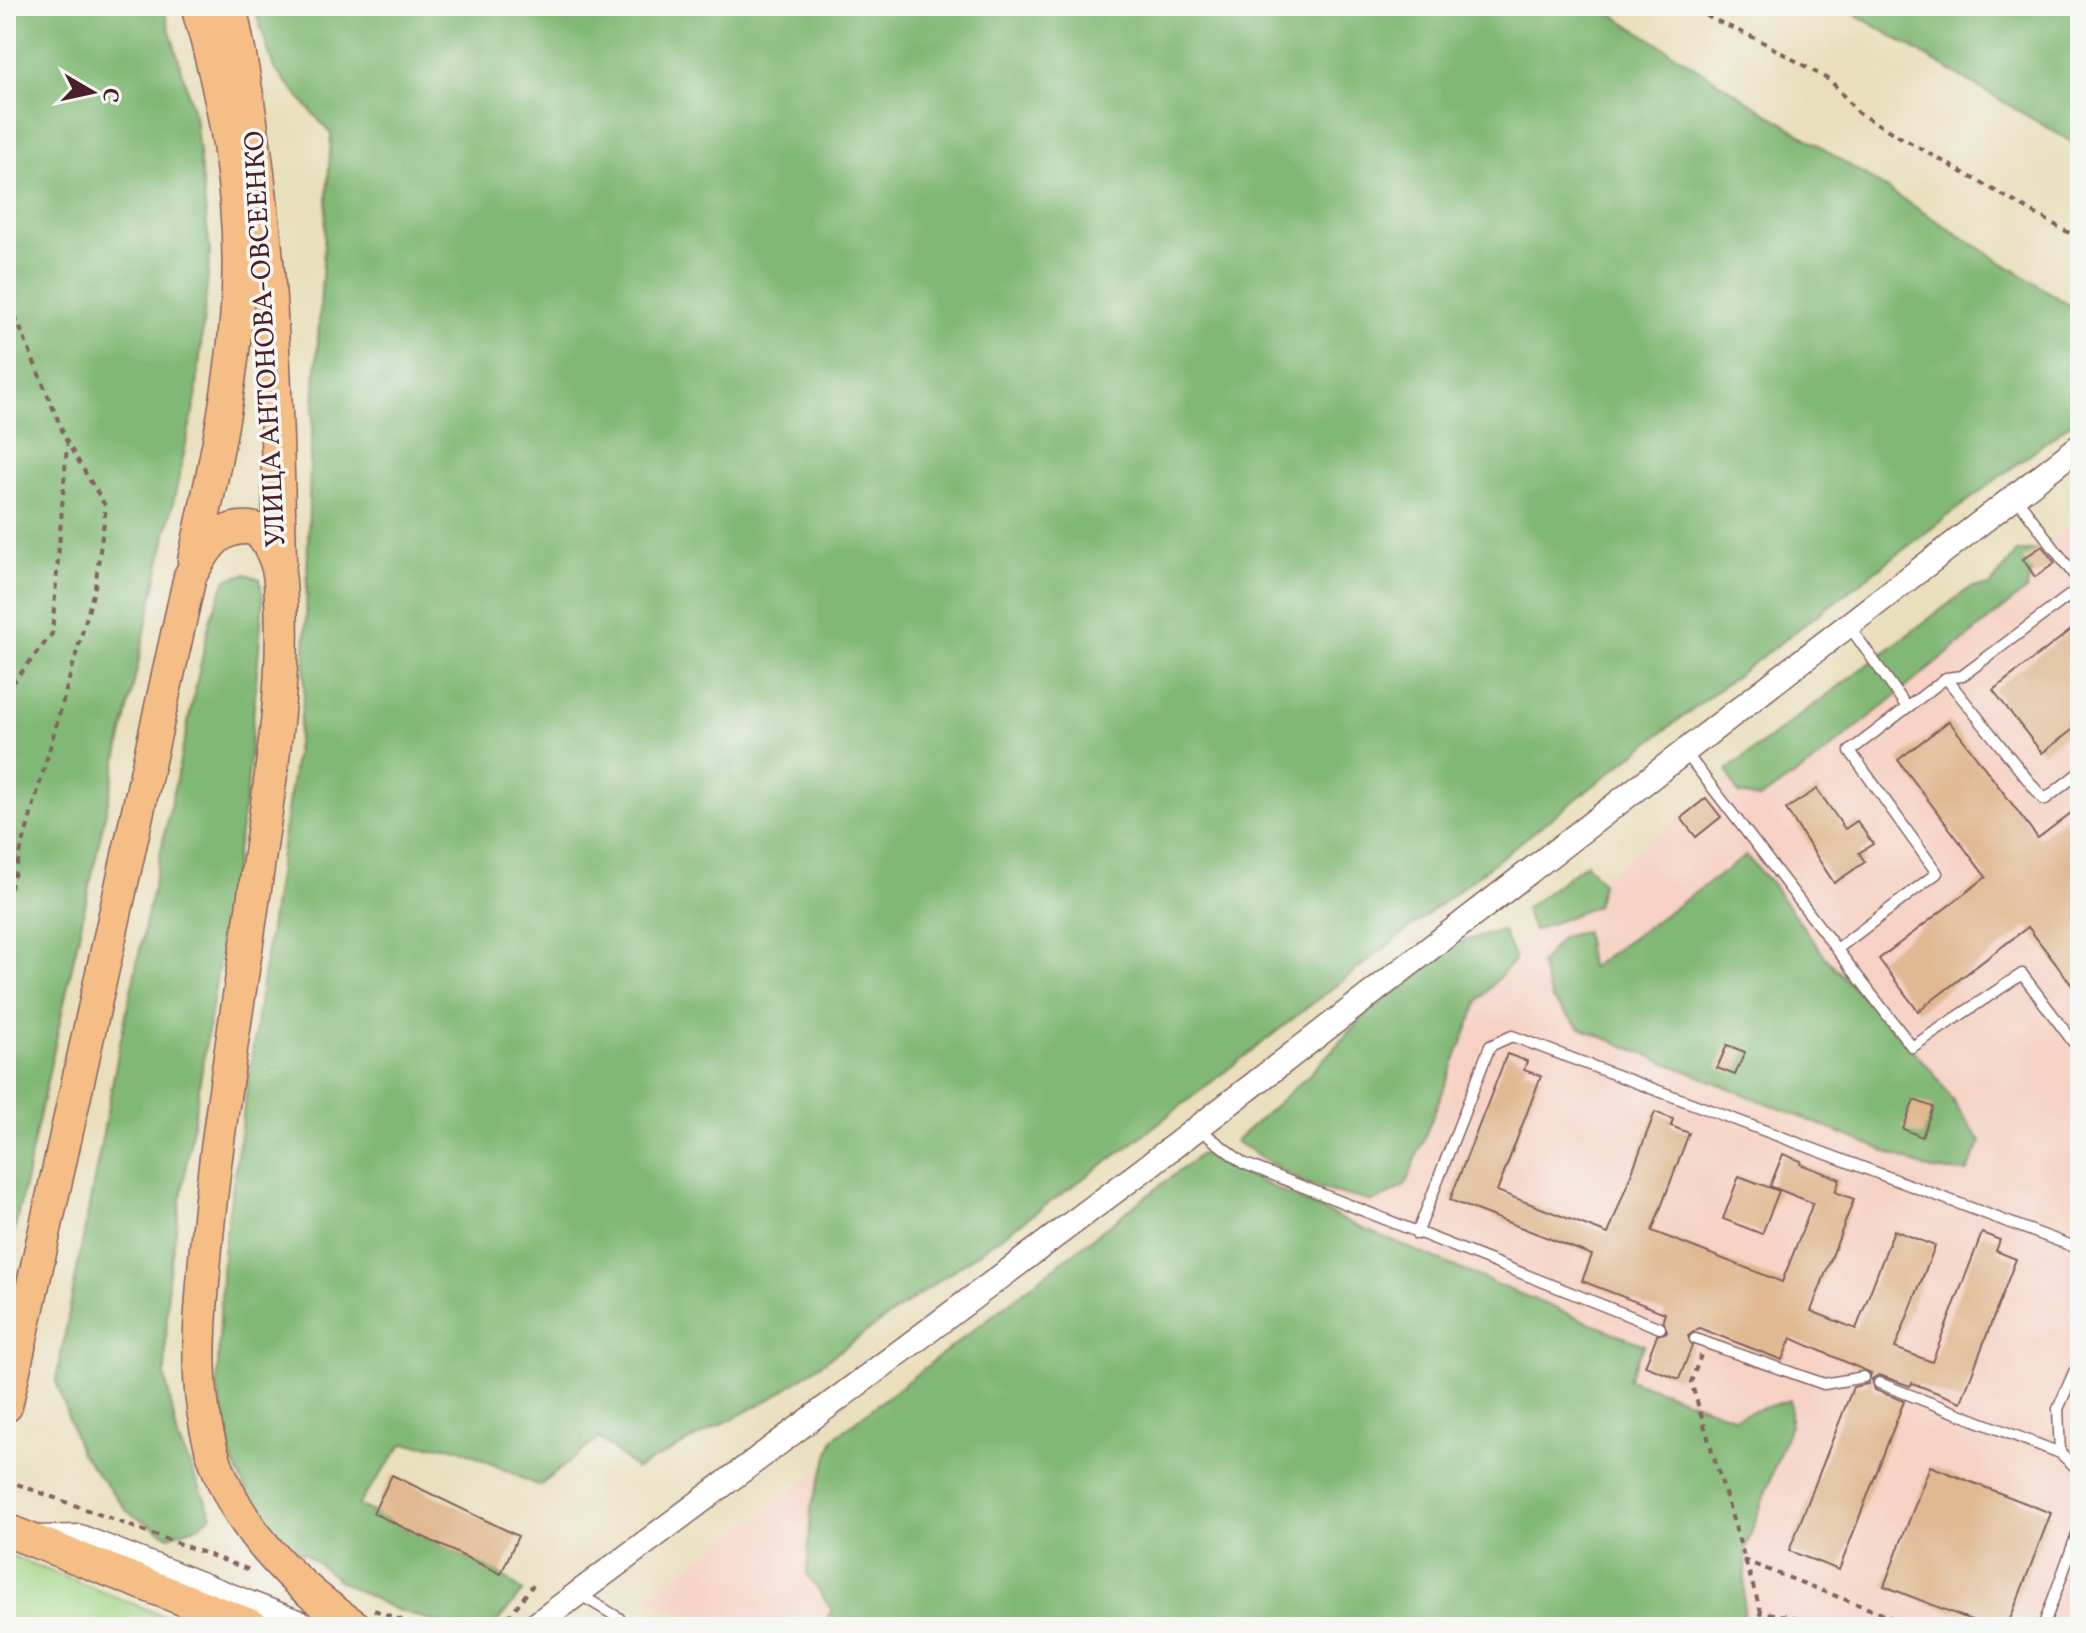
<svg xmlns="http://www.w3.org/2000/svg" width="2086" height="1633" viewBox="0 0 2086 1633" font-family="Vollkorn,serif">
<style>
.built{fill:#f6d2c4}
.green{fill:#a2d788;stroke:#767b5a;stroke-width:2}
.forest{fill:#81b874;stroke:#666c50;stroke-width:2}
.building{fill:#e0b993}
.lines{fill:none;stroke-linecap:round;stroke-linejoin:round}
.service-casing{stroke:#82625e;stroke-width:13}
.tertiary-casing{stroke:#82625e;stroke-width:27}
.primary-casing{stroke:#82625e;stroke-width:35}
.trunk-casing{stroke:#82625e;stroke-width:35}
.path{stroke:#82625e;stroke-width:4;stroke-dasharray:6 6;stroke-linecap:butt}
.service{stroke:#fff;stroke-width:10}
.tertiary{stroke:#fff;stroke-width:24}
.primary{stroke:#f6be87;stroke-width:32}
.trunk{stroke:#f6be87;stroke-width:32}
.labels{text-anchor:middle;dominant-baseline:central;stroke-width:7;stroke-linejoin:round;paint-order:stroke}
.street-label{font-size:28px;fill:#4a1f2b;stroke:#f6f6f2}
</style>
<rect width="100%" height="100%" fill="#f6f6f2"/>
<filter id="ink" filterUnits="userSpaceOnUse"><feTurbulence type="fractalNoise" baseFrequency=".0125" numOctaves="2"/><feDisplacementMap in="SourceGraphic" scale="16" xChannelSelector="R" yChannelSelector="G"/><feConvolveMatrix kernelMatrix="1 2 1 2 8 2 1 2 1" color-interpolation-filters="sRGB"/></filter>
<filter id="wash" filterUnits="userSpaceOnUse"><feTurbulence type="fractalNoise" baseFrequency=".006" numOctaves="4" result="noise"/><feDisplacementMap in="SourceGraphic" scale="32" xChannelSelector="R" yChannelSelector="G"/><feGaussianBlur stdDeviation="1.8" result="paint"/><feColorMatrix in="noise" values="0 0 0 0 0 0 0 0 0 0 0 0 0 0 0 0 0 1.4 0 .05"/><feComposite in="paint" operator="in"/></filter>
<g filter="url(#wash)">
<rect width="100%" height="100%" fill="#e9dfbc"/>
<!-- built -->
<path class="built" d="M2080 517V1627H714L644 1599 1243 1163 1503 967 1544 924 1722 784Z"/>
<!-- green -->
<path class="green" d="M6 1554 191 1627H6Z"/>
<!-- forest -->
<path class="forest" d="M6 6H163L195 117 210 253 196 398 6 1269Z
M254 6H1599L2080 312V416L1669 727 1125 1149 776 1396 636 1469 599 1438 539 1486 458 1448 403 1444 358 1505 498 1573 523 1591 493 1627H451L394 1609 341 1582 306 1554 281 1545 255 1507 233 1462 217 1386 223 1253 304 695 310 467 331 134 274 68Z
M1841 6H2080V147Z
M2038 550 2026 590 1808 767 1759 799 1738 794 1727 770 1970 588 1990 586 2017 552Z
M246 574 260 579 263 600 247 789 168 1279 165 1376 178 1439 212 1515 198 1526 169 1536 128 1512 80 1452 56 1381 120 1043 210 620 226 579Z
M1746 856 1769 881 1827 959 1932 1071 1981 1142 1967 1172 1932 1170 1580 1028 1552 1000 1540 964 1562 937 1585 931 1590 968Z
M1586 863 1602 883 1596 906 1533 931 1525 909Z
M1502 930 1515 959 1479 1000 1405 1186 1373 1202 1309 1186 1235 1141 1308 1076 1363 1017 1455 944Z
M1201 1154 1361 1228 1644 1345 1628 1379 1734 1417 1790 1400V1424L1746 1547 1743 1622 1749 1627H822L832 1610 807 1574 811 1507 834 1438Z"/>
<g id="blocks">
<!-- building -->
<path class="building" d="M2042 546 2055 563 2035 577 2023 559Z
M2080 623V724L2042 753 1993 690Z
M1949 721 2038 838 2080 806V996L2028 927 1918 1011 1879 959 1986 877 1898 760Z
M1817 789 1845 829 1857 821 1873 844 1859 853 1865 862 1834 883 1786 809Z
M1706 798 1721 817 1696 837 1681 818Z
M1727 1045 1745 1052 1735 1075 1717 1068Z
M1507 1054 1527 1061 1524 1070 1541 1076 1497 1191 1608 1234 1655 1112 1673 1119 1671 1126 1689 1133 1652 1231 1782 1282 1813 1203 1770 1186 1783 1154 1801 1161 1800 1164 1840 1179 1835 1192 1854 1199 1811 1311 1856 1329 1894 1230 1935 1246 1895 1348 1932 1362 1982 1233 2000 1240 1996 1251 2016 1259 1961 1402 1912 1383 1910 1386 1879 1375 1872 1379 1875 1390 1904 1401 1839 1570 1789 1551 1853 1387 1868 1384 1871 1373 1791 1338 1782 1360 1699 1328 1688 1336 1692 1346 1679 1379 1645 1366 1657 1335 1667 1332 1663 1320 1665 1313 1582 1281 1592 1255 1450 1200Z
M1914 1100 1933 1107 1922 1137 1903 1129Z
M1739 1176 1779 1191 1762 1234 1723 1219Z
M1930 1466 2051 1513 2007 1627H1989L1884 1586Z
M392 1475 518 1536 501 1574 373 1513Z"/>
</g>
</g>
<g filter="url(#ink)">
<use href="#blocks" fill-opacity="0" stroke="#82625e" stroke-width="2"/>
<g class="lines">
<defs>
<path id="service" d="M2015 496 2080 583
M1849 626 1907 707
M1946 678 2044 800 2080 772
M1685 752 1912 1047 2022 974 2080 1051
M1837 949 1937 873 1850 751 1946 678 1962 676 2074 592 2080 593
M1198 1128 1243 1163 1660 1328
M1417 1234 1490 1046 1512 1036 2080 1249
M1695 1339 1824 1384 1864 1377
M1879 1383 2060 1453 2080 1471
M2060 1453 2058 1409 2074 1372 2080 1369
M579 1594 619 1618 618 1627
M2043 1627 2080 1526"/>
<path id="tertiary" d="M37 1538 80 1537 310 1627
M533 1627 1143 1170 2080 446"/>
<path id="primary" d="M6 1530 254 1627"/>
<path id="trunk" d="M230 6C270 189 277 377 280 563
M194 561C213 473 234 381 238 290 242 196 224 96 197 6
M6 1406 190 576C205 549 220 522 255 529 269 540 279 564 280 582 287 672 273 764 260 853 240 1000 212 1149 202 1297 198 1347 197 1399 211 1448 233 1525 291 1583 356 1627"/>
</defs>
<!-- service casing -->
<use href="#service" class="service-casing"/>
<!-- tertiary casing -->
<use href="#tertiary" class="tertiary-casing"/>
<!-- primary casing -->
<use href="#primary" class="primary-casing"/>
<!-- trunk casing -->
<use href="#trunk" class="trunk-casing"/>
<!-- path -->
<path class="path" d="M1684 6 1759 40 1831 81 1858 113 2080 239
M6 294 67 442 106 507 95 587 6 904
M6 706 8 689 52 634 67 445
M1701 1355 1691 1382 1761 1612
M6 1480 250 1570
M1743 1560 1916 1627
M374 1610 421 1627
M501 1627 533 1585
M1755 1627 1761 1612 1795 1617"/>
<!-- service -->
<use href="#service" class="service"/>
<!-- tertiary -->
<use href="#tertiary" class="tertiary"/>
<!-- primary -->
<use href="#primary" class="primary"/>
<!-- trunk -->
<use href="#trunk" class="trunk"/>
</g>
</g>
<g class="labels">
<!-- street labels -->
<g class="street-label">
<text transform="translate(266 339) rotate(-93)">УЛИЦА АНТОНОВА-ОВСЕЕНКО</text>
</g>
</g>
<!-- margin -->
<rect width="2086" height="1633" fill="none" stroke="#f6f6f2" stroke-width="32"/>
<!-- north arrow -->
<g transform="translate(92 92) rotate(99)" stroke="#f6f6f2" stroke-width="6" paint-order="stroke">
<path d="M0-6L14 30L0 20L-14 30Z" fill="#4a1f2b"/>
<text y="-12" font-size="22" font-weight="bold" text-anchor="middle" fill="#4a1f2b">С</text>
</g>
</svg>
